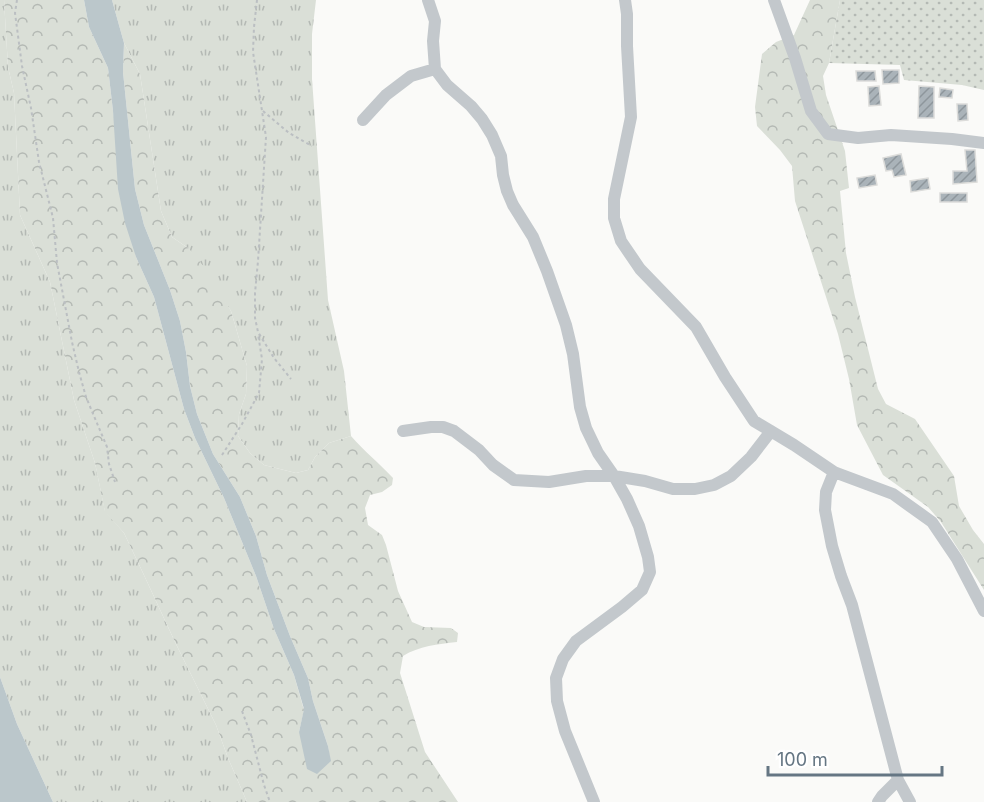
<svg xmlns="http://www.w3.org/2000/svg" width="984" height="802" viewBox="0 0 984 802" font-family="Inter,sans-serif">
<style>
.grass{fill:url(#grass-tufts)}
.forest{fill:url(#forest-crowns)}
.park{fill:url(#park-dots)}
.water{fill:#bbc7cb}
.building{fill:url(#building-hatch);stroke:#dcdcda;stroke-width:1.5}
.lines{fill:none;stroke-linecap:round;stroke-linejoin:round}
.path{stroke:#bbbfc2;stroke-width:2;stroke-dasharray:3 3;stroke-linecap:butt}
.minor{stroke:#c3c8cc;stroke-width:12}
</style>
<defs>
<pattern id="grass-tufts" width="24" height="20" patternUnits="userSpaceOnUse" patternTransform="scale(1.5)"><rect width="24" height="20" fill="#dadfd7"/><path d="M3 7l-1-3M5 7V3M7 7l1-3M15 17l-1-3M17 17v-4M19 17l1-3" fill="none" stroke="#b4b9b4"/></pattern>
<pattern id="forest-crowns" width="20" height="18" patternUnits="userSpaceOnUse" patternTransform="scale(1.5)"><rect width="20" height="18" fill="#dadfd7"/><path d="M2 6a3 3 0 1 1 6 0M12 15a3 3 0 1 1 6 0" fill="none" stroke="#b4b9b4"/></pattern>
<pattern id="park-dots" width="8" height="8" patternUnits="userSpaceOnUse" patternTransform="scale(1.5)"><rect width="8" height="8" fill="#dadfd7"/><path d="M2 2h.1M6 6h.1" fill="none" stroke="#b4b9b4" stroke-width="1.8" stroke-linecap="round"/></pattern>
<pattern id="building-hatch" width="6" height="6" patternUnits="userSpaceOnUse" patternTransform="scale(1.5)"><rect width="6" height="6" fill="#aab3b9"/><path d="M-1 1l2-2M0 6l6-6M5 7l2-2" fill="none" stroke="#8e969c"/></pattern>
</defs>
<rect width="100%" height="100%" fill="#fafaf8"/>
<!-- grass -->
<path class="grass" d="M0 0H4L8 67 14 93 20 215 50 282 74 400 95 463 105 511 124 533 143 573 175 642 216 725 228 758 247 802H53L17 724 0 677Z
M112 0H316L312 34V79L328 300 344 371 351 436 329 443 315 457 308 470 296 473 264 465 250 453 238 436 239 414 246 394 247 366 231 311 188 248 172 237 161 211 140 74 124 43Z"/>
<!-- forest -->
<path class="forest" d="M4 0H84L89 27 108 68 113 111 136 257 154 297 184 409 195 438 224 498 256 576 274 629 294 675 304 710 299 732 330 761 328 746 313 701 308 678 290 636 267 575 256 536 240 497 213 454 197 414 190 386 186 352 180 321 170 290 144 225 135 189 123 72 124 43 140 74 161 211 172 237 188 248 206 269 231 311 247 366 246 394 239 414 238 436 250 453 264 465 296 473 308 470 315 457 329 443 351 436C364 451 379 463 393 478L392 485 382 492 370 495 365 508 368 525 382 535 386 545 398 591 412 622 424 627 451 628 458 633 457 642C438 644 419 646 403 656L400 673 425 752 458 802H247L228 758 216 725 175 642 143 573 124 533 105 512 95 463 74 400 50 282 20 215 14 93 8 67Z
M810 0H840L829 63 823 76 826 95 845 151 849 188 840 191 846 253 855 297 878 389 886 404 915 419 954 476 959 506 973 530 984 544V590L941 522 928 507 883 475 857 425 849 379 838 334 795 201 792 166 780 150 757 126 755 107 762 54 776 42 794 35Z"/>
<!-- park -->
<path class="park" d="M840 0H984V90L962 85 904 80 900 65 829 63Z"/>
<!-- water -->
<path class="water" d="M84 0H112L124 43 123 72 135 189 144 225 170 290 180 321 186 352 190 386 197 414 213 454 240 497 256 536 267 575 290 636 308 678 313 701 328 746 331 761 317 774 307 769 299 732 304 709 294 675 274 629 256 576 224 498 195 438 184 409 154 297 136 257 125 223 118 189 113 111 108 68 89 27Z
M0 677 17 724 53 802H0Z"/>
<!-- building -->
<path class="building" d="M882 70H899V83L883 84Z
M856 71H875L876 81H857Z
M879 86 881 105 869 106 868 87Z
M919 86 934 87V118H918Z
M940 88 953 90 952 98 939 97Z
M957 104H967L968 120 958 121Z
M965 150H975L977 182 953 184V171H967Z
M901 154 906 175 894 177 892 170 886 171 883 158Z
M875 175 877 185 859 188 857 178Z
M928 178 930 189 911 192 910 181Z
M940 193H967V202H940Z"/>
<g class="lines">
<!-- path -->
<path class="path" d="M17 0 15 13 22 66 31 108 39 162 53 218 57 263 72 342 79 372 86 397 107 447 109 464 115 482
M257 0 254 27 253 52 266 137 258 261 255 293V318L258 332 274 358 291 379
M263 111 289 133 312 146
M222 455 242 424 259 393 262 359 258 334
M242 711 251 735 264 785 270 802"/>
<!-- minor -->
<path class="minor" d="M428 0 435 21 433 41 435 69 447 85 471 106 482 119 492 135 501 156 503 175 507 191 513 205 533 237 547 271 566 325 573 354 580 407 586 428 598 453 614 476 627 499 639 526 648 557 650 572 642 590 622 607 576 641 563 659 556 678 557 701 565 731 594 802
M625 0 627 14V46L631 117 614 199V218L621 241 640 269 696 327 725 377 754 421 794 445 834 472 893 494 932 522 957 559 984 611
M774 0 795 58 811 111 828 134 858 138 891 135 952 139 984 143
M363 120 386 95 411 76 435 69
M403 431 431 427H443L454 431 479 450 493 465 514 480 549 482 586 476H614L645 481 673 489H695L714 485 731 476 751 457 771 431
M834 472 826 492 825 510 832 546 841 576 852 605 898 780 910 802
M878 802 882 796 898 780"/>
</g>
<!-- scale -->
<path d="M768 766v9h174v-9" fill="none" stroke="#657683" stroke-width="3"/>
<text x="777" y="766" font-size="18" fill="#657683" stroke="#ffffff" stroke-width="4.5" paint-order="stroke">100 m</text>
</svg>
